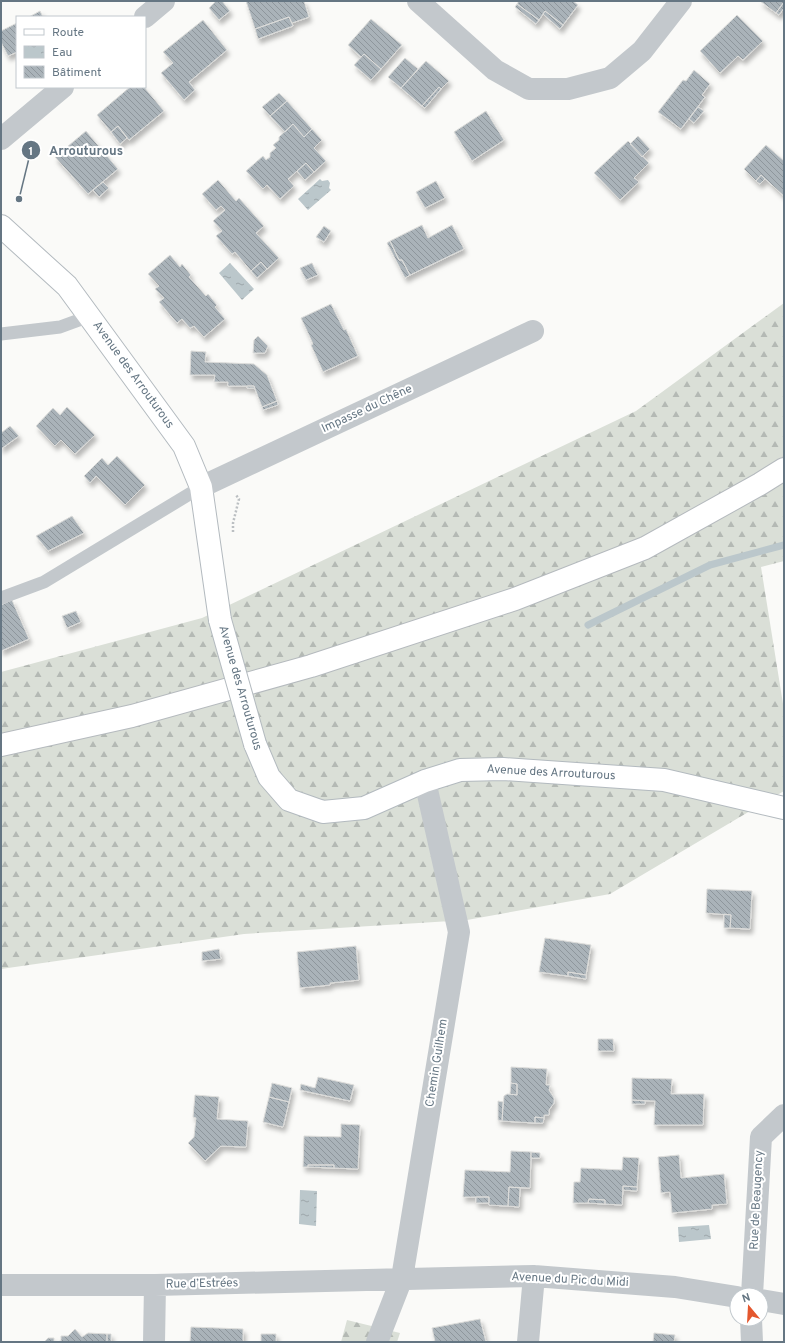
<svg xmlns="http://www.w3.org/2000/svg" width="785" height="1343" viewBox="0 0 785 1343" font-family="Overpass,sans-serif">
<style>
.forest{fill:url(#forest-firs)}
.water{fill:url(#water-ripples)}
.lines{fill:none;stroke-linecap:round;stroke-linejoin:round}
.stream{stroke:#bbc7cb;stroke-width:7}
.building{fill:url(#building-back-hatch);stroke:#dcdcda;filter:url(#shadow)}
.secondary-casing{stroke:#b3babf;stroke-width:24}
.primary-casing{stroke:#b5babe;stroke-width:24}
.path{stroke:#bbbfc2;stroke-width:2.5;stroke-dasharray:2 2;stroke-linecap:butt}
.lane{stroke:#c3c8cc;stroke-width:13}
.street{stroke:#c3c8cc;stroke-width:22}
.secondary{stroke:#fff;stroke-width:22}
.primary{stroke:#fff;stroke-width:22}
.secondary-bridge-casing{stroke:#b3babf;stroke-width:24;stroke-linecap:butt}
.secondary-bridge{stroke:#fff;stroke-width:22}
.labels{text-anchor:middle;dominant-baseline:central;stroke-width:4;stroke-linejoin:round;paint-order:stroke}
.street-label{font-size:12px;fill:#657683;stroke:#fff}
.leader{fill:none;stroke:#657683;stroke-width:1.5}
.callout-dot{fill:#657683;stroke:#fff;stroke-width:1.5}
.mark-label{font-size:12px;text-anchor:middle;font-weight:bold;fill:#fff}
.callout-label{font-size:13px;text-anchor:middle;font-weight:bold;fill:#657683;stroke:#fff;stroke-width:4;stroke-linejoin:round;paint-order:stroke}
</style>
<defs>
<pattern id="forest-firs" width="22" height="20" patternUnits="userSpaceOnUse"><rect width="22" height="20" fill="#dadfd7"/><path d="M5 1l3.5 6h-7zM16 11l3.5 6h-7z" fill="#b4b9b4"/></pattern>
<pattern id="water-ripples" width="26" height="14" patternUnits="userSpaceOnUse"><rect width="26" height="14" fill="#bbc7cb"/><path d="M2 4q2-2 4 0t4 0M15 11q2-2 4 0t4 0" fill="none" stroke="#9ca6aa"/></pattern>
<pattern id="building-back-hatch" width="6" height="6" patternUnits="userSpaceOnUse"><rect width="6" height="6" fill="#aab3b9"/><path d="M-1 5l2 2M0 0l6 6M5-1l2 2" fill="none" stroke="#8e969c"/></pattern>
<filter id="shadow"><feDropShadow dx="2.5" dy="4.5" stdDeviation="2" flood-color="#0004"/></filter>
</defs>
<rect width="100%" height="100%" fill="#fafaf8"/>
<!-- forest -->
<path class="forest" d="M784 303V561L761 567 784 710V791L610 894 467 920 244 934 1 969V672L202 618 636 411Z
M347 1320 400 1333 397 1342H341Z"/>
<!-- water -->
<path class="water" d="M320 179 322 181 328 180 330 183 329 188 331 190 308 210 298 199Z
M230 263 254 289 242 300 219 273Z
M300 1190 317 1191 316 1226 299 1224Z
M709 1225 711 1239 679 1242 678 1227Z"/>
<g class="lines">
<!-- stream -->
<path class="stream" d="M588 625 710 565 784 545"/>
</g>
<!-- building -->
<path class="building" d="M216 1H222L230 11 219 20 209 8Z
M246 1H304L309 17 292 23 289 17 255 29Z
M519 1H573L578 5 563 25 545 11 539 20 517 4Z
M760 1H784V2L776 13Z
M784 2V8L779 15 776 13Z
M517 4 539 20 536 24 515 7Z
M40 11 43 17H29Z
M545 11 563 25 560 29 543 14Z
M737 15 763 41 743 60 738 56 720 73 700 51Z
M289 17 293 26 258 39 255 29Z
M371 19 402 45 381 69 364 54 361 57 348 45Z
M203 20 227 50 189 82 195 90 184 100 161 73 173 63 163 52Z
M17 23V52L8 56 1 42V31Z
M364 54 381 69 371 80 354 65Z
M405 58 418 69 401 88 388 77Z
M426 61 449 81 441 89 439 87 422 106 401 88Z
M694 70 710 84 702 95 705 97 681 129 658 112 683 80 686 81Z
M130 87H144L164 111 129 140 118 126 111 132 97 115Z
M439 87 441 89 425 108 422 106Z
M279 93 287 101 270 116 262 107Z
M287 101 312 129 304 137 293 124 285 132 270 116Z
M698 107 704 111 694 123 689 119Z
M486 111 504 140 472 161 454 132Z
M293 124 304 137 312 129 322 140 314 148 326 161 314 172 306 163 288 179 294 186 280 199 267 185 263 189 246 171 263 156 266 160 270 157V153L276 148 273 145 279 140V137Z
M118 126 127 138 120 144 111 132Z
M86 131 118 169 88 194 55 157Z
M638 136 650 149 642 157 630 144Z
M628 141 649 163 634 178 639 182 620 200 594 173Z
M766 145 784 161V196L761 175 756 181 744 169Z
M306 163 314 172 305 180 297 171Z
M761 175 765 179 760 184 756 181Z
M218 180 236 201 239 198 264 226 256 233 279 258 267 269 261 262 251 271 235 252 232 254 216 236 222 231 213 221 225 210 221 206 216 210 202 194Z
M436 181 445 198 425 208 416 192Z
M103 182 109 188 99 197 93 190Z
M422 225 428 238 452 225 464 249 410 275 402 260H399L390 241Z
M324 226 331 231 324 242 316 237Z
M390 241 399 260H402L410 275 405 278 387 243Z
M170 255 180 267 182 264 191 275 189 277 206 296 208 294 217 305 215 307 225 319 204 337 194 326 190 328 182 319 177 323 159 302 164 298 155 289 159 286 148 274Z
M261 262 267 269 257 278 251 271Z
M312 263 318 275 306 280 300 268Z
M331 304 344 330 346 329 358 356 323 372 311 345 313 344 301 318Z
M258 336 268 346 265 353H253L254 340Z
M191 351 206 352 205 362 254 364 267 375 277 401 262 407 254 386H228V382H214L215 375H190Z
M247 386H254L255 388H247Z
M277 401 278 405 263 410 262 407Z
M67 407 95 435 75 454 61 440 55 446 36 426 53 408 60 415Z
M10 426 19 436 1 449V433Z
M117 456 145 485 125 505 96 476 90 483 84 476 102 458 108 465Z
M72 516 84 533 48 551 36 536Z
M12 600 29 639 1 651V605Z
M76 611 81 622 67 628 62 616Z
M707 889 752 891 750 929 730 928 731 915 706 913Z
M724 914 731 915 730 928H724Z
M545 938 591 945 586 975 568 972V976L539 972Z
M356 946 359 980 330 983V985L300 988 297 952Z
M219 949 221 959 202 961V952Z
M568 972 586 975V979L568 976Z
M598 1039H613L614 1051H598Z
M511 1067 547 1069 546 1085H550L549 1090 554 1098V1103L549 1110V1115H544V1118L535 1117V1123L502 1121 504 1096 507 1094 517 1095V1084L511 1083Z
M318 1077 354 1085 350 1101 300 1090 301 1084 315 1088Z
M632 1078 672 1079 671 1094H704L703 1125H654L655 1101 632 1100Z
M272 1083 292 1088 289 1102 269 1097Z
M511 1083 517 1084V1095L510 1094Z
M195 1095 219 1097 217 1119 248 1121 246 1147 221 1146 205 1161 188 1143 194 1137 196 1118 193 1117Z
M269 1097 289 1102 283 1127 263 1122Z
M632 1100 645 1101V1104H632Z
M498 1101 503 1102 502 1121 498 1120Z
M535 1117 544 1118 543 1123H535Z
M341 1124 360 1125 358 1169 334 1168V1165H308V1167H303L304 1136 341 1137Z
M511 1151 531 1152 530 1188 509 1187 508 1206 489 1205V1197H463L465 1170 510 1172Z
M531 1152 540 1153V1158H531Z
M679 1155 681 1178 724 1174 727 1204 712 1205V1209L672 1213 670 1192 661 1193 658 1157Z
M623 1157 639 1158 637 1187 623 1186 622 1205 605 1204V1200L589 1199 588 1203H573L574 1182H580L581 1168 622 1170Z
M308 1165H334V1168L308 1167Z
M623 1186 637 1187V1191L623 1190Z
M509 1187 520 1188 519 1207 508 1206Z
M476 1197H489V1203H476Z
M589 1199 605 1200V1204L588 1203Z
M480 1319 486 1342H435L432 1328Z
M191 1327 243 1329V1342H190Z
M75 1329 82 1337 88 1333 107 1334V1342H44L48 1338H54V1342L61 1341V1336H68Z
M654 1333 675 1335 674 1342H653Z
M107 1334H111V1342H107Z
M261 1334H276V1342H261Z"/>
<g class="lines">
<defs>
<path id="secondary" d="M1 226 67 286 184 446 201 487 220 620
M255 744 269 777 289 800 323 812 364 808 425 781 460 770 503 769 664 780 784 808"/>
<path id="primary" d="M1 745 132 716 311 666 515 599 645 548 760 484 784 469"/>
</defs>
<!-- secondary casing -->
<use href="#secondary" class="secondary-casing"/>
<!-- primary casing -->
<use href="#primary" class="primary-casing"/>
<!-- path -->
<path class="path" d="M233 532V523L239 499 236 495"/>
<!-- lane -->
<path class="lane" d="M1 334 60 327 90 316
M1 598 44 582 201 487"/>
<!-- street -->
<path class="street" d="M418 1 495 70 529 89H568L610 78 642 51 681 1
M145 17 164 1
M1 139 63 87
M201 487 533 331
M1 1285H155L534 1276 675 1287 737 1297
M752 1295 761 1137 784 1115
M761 1300 784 1304
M751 1319 752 1342
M154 1342 155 1285
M377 1342 402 1278 459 932 425 781
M528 1342 534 1276"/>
<!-- secondary -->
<use href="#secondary" class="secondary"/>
<!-- primary -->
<use href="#primary" class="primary"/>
<defs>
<path id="secondary-bridge" d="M220 620 255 744"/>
</defs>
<!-- secondary-bridge casing -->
<use href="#secondary-bridge" class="secondary-bridge-casing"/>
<!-- secondary-bridge -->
<use href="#secondary-bridge" class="secondary-bridge"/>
</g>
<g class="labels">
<!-- street labels -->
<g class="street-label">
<text transform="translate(133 375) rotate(54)">Avenue des Arrouturous</text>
<text transform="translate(367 409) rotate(-25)">Impasse du Chêne</text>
<text transform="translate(240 688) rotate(74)">Avenue des Arrouturous</text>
<text transform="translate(551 773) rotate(3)">Avenue des Arrouturous</text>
<text transform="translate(437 1063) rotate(-81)">Chemin Guilhem</text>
<text transform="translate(757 1200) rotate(-87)">Rue de Beaugency</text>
<text transform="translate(570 1280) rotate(3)">Avenue du Pic du Midi</text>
<text transform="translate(202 1284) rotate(-1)">Rue d’Estrées</text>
</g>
</g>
<!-- callouts -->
<path class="leader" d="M19 199L31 150"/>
<g class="callout-dot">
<circle cx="19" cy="199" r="4"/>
<circle cx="31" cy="150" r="10"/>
</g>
<g class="mark-label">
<text x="31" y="155">1</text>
</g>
<g class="callout-label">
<text x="86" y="155">Arrouturous</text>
</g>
<!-- border -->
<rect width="785" height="1343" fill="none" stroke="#657683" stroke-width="4"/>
<!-- legend -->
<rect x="16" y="16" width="130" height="72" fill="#ffffff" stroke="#c1c8cd"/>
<rect x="24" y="29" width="20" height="6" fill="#ffffff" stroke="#c1c8cd"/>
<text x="52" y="36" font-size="12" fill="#657683">Route</text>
<rect x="24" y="46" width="20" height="12" fill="url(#water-ripples)" stroke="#c1c8cd"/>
<text x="52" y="56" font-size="12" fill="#657683">Eau</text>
<rect x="24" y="66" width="20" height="12" fill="url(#building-back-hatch)" stroke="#c1c8cd"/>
<text x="52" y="76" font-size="12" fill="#657683">Bâtiment</text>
<!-- north arrow -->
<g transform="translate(749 1307) rotate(342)"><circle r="19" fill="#ffffff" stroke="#c1c8cd"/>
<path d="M0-3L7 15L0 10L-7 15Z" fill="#e4572e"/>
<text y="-6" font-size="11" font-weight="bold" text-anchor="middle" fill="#657683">N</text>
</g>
</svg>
